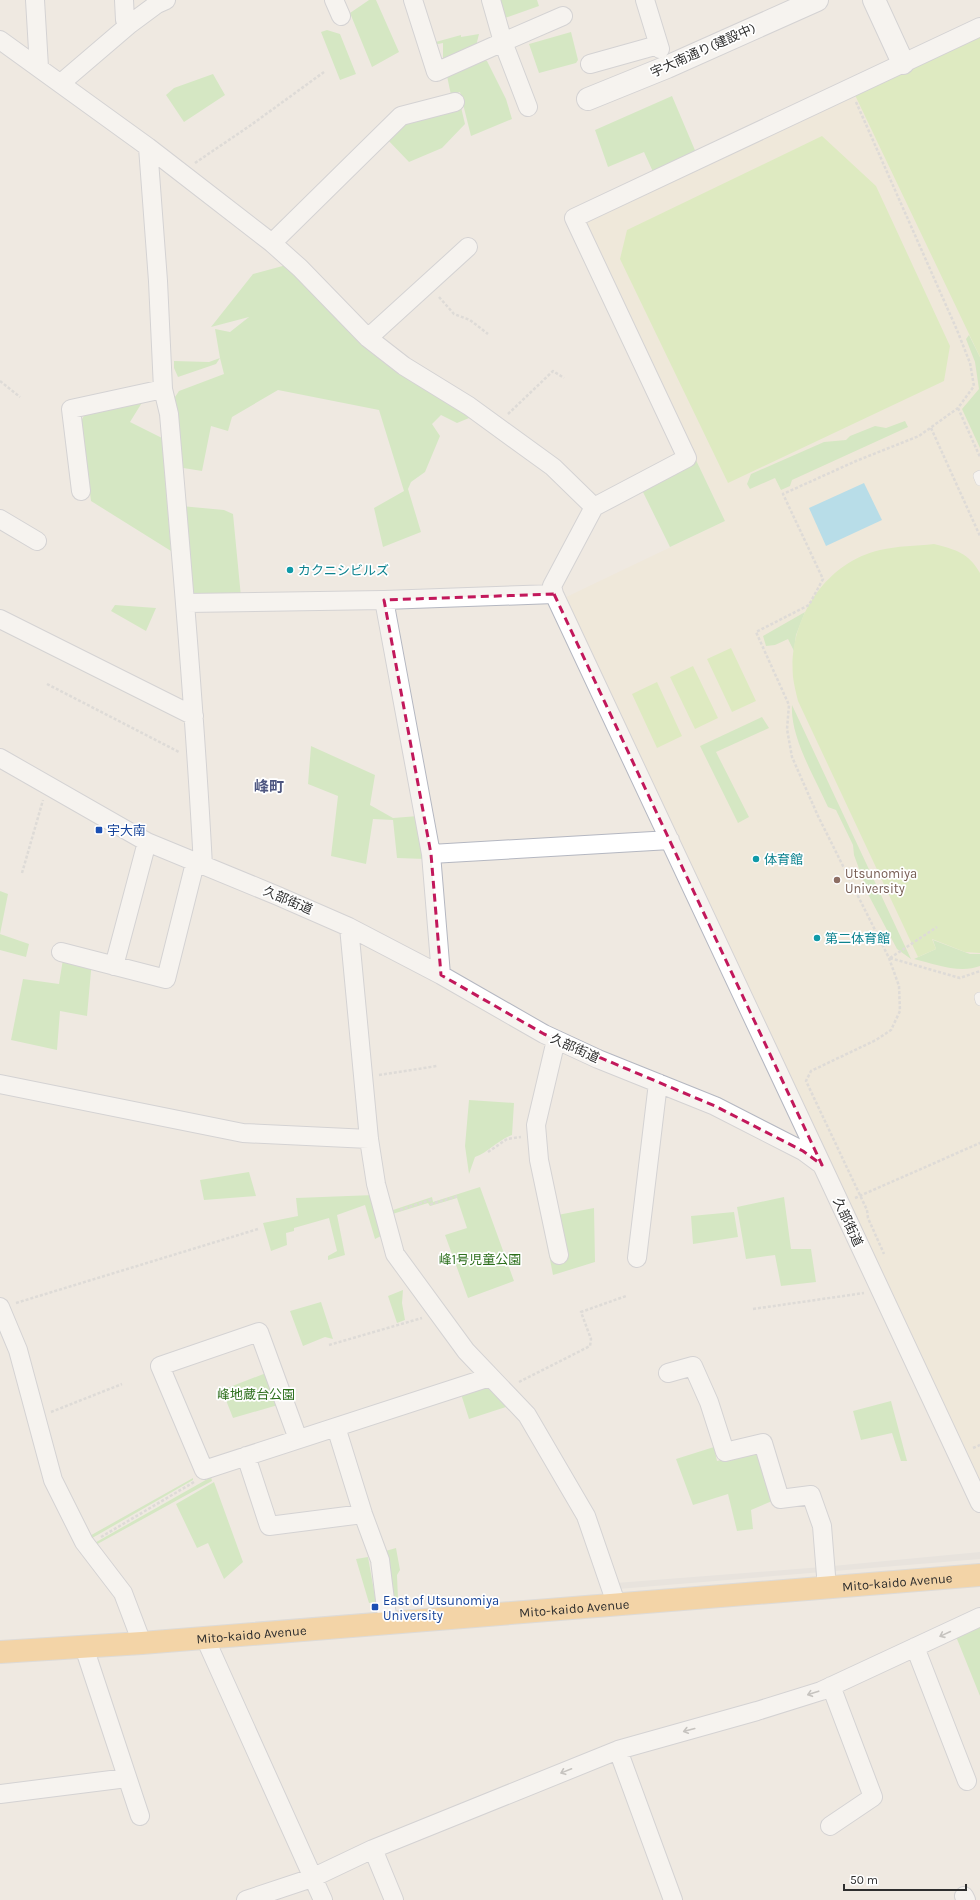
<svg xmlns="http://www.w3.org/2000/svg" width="980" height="1900" viewBox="0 0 980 1900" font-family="Karla,'Noto Sans JP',sans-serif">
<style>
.education{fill:#f0e6d1}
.green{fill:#b6e59e}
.pitch{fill:#c9ec9a}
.plaza{fill:#dfdcd8}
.water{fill:#75cff0}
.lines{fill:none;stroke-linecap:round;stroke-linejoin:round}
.service-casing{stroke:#b4b7c1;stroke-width:10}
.minor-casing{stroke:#b4b7c1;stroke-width:20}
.tertiary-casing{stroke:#b4b7c1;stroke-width:24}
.trunk-casing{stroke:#c9c9c9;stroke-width:24}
.path{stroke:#c9c9c9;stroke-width:2.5;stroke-dasharray:3 2;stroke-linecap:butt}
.service{stroke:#fff;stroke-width:9}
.minor{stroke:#fff;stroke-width:18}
.tertiary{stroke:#fff;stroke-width:22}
.trunk{stroke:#f8ba60;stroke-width:22}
.oneway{stroke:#969696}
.marked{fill:none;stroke:#c2185b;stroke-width:3;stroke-dasharray:8 5;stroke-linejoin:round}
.culture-dot{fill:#0f9aa8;stroke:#fff;stroke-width:1.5}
.transit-dot{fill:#1a4fb4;stroke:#fff;stroke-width:1.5}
.education-dot{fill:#8d6e63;stroke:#fff;stroke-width:1.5}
.labels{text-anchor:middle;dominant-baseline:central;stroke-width:3.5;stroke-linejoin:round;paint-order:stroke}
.street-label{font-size:13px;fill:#2e2e2e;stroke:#fff}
.culture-label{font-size:13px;fill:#0d838f;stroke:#fff;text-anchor:start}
.transit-label{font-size:13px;fill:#164399;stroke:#fff;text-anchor:start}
.education-label{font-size:13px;fill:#785e54;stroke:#fff;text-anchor:start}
.park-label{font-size:13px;fill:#2c6e1b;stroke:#fff}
.quarter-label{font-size:15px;font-weight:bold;fill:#4d5680;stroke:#fff}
</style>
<rect width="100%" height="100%" fill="#efe9e1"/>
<!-- education -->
<path class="education" d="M980 34V1482L562 599 725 521 581 219Z"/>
<!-- green -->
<path class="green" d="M369 0H376L399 52 372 67 350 13Z
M497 0H537L539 6 502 19Z
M327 30 340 34 356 74 340 80 321 32Z
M571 32 578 60 576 63 539 73 529 44Z
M479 34 476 46 443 60V43L433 45 432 43 461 35V37Z
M479 59 487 61 506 99 512 119 471 136 460 92 451 95 447 76Z
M213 74 225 95 184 122 166 95 174 88Z
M672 96 697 155 654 174 644 152 608 167 595 130Z
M460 103 465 124 442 148 409 162 385 137 401 122Z
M290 264 474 416 457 423 441 415 432 424 440 436 425 472 411 482 408 489 421 532 383 547 374 508 404 491 379 410 278 390 232 417 228 431 211 426 202 471 177 467 173 400 179 391 224 374 220 358 216 364 178 377 174 368V361L209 362 220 358 215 329 230 332 249 317 211 327 253 274Z
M969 335 980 357V448L962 409 979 389 975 362 966 339Z
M143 401 130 422 162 438 171 551 91 501 81 421 85 414Z
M905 421 908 427 792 480 790 486 781 490 775 478 750 489 747 484 751 474 824 442 846 440 850 436 875 426 886 428Z
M695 458 725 521 670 547 640 486Z
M181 506 224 510 233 514 241 597 196 598 190 591Z
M115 605 156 608 146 631 111 611Z
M805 612 796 635 794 651 788 639 775 645 766 646 763 636Z
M792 705 911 959 897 949 869 896 854 855 853 845 836 810 828 807C815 778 790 737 792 705Z
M762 717 769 728 716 752 749 817 738 823 700 746Z
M311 746 375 775 370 805 393 818 418 816 425 859 397 858 393 820 373 819 366 864 331 856 338 796 308 784Z
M0 891 8 894 0 934 29 944 26 957 0 950Z
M933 940 970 954H980V966C960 974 934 964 914 959L936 949Z
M64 953 92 960 87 1016 60 1011 57 1050 11 1040 23 979 59 984Z
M469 1100 514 1103 512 1135C498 1140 489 1152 475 1157L469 1174 465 1146Z
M249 1172 256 1196 204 1200 200 1180Z
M480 1187 514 1281 468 1298 445 1235 467 1228 457 1198 430 1206 428 1203 386 1216 384 1213 432 1197 433 1202Z
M374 1195 383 1235 375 1239 365 1205 337 1215 345 1255 328 1260V1256L337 1251 329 1218 294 1228V1231L286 1233 287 1245 271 1251 263 1223 298 1216 296 1198Z
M784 1197 791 1249H811L816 1282 781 1286 775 1255 746 1259 737 1207Z
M594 1208 595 1262 553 1275 542 1218Z
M734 1212 738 1237 693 1244 691 1216Z
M403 1290 402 1303 405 1320 397 1323 388 1296Z
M321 1302 333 1339 325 1337 303 1346 290 1311Z
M266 1373 278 1405 233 1418 222 1390Z
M487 1386 493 1389 509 1406 469 1419 461 1394Z
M891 1401 907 1461H901L892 1433 861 1440 853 1411Z
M714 1447 717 1461 757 1450 777 1499 751 1510 753 1529 737 1531 728 1494 693 1505 676 1459Z
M211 1477 212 1481 92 1547 91 1545Z
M193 1478V1480L87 1541 86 1538Z
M214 1482 243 1562 224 1579 208 1543 197 1548 176 1504Z
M396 1548 400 1570 397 1575 398 1600 390 1601 382 1552Z
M368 1557 376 1602 369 1603 356 1559Z
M980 1623V1696L955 1634Z"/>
<!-- pitch -->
<path class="pitch" d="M980 34V357L854 93Z
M822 136 876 186 950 346 944 381 728 483 620 259 627 230Z
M934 544C956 550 968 552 980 573V953L965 952 932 939 936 949 918 957 798 701C796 693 794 685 793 677 788 621 824 563 880 550 897 546 916 546 934 544Z
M731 648 756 701 732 712 707 659Z
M693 666 718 718 695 729 670 677Z
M657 682 682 736 657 748 632 694Z"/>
<!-- plaza -->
<path class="plaza" d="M980 1552V1559L618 1589 616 1583 822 1567Z"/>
<!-- water -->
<path class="water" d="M864 483 882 520 826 546 809 508Z"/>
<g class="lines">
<defs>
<path id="service" d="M980 475 978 476 980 481
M979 997 980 1001"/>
<path id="minor" d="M35 0 39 67
M124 0 125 20 130 24
M334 0 341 16
M413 0 436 72 503 42 528 107
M491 0 503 42 563 16
M645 0 660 49
M0 40 148 147 272 243 300 268 368 338 404 366 469 406 553 467 594 507
M590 64 658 45
M61 83 130 24 157 4 166 0
M148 147 158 281 163 389 169 414C182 564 195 715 203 866
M272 243 401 116 455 102
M368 338 468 247
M81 491 71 409 163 389
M0 519 37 541
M384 600 431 854 441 975
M186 603 384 600 554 594
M0 619 194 716
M0 758 147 842 278 896 349 927 441 975 544 1034 598 1059 715 1106 803 1151 822 1165 980 1503
M431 854 670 840
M349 927 369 1139 376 1184 395 1254 466 1351 527 1415 586 1516 617 1606
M61 952 166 979 195 863
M114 966 147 842
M556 1040 536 1125 539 1160 559 1255
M0 1084 243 1133 369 1139
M822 1165 554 594 552 586 594 507 687 458 574 218 980 27
M637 1258 658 1083
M0 1307 18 1350 53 1480 84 1542 123 1593 142 1643
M668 1373 693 1366 709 1402 725 1452 763 1443 780 1499 811 1495 822 1526 827 1588
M336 1427 363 1514 380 1560 388 1624
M298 1439 259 1332 160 1366 204 1470 490 1377
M246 1456 269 1526 363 1514
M205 1638 323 1900
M84 1647 140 1816
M915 1647 967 1781
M618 1750 673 1900
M0 1794 127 1778
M830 1826 873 1797 831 1686
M373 1849 394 1900
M964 1896 966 1900
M246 1900 312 1878 373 1849 618 1750 757 1711 821 1691 980 1617"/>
<path id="tertiary" d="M874 0 903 63
M588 99 667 67 817 0"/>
<g id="trunk">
<path id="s1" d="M0 1652 142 1643 980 1575"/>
</g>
</defs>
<!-- service casing -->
<use href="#service" class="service-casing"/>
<!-- minor casing -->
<use href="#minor" class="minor-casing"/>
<!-- tertiary casing -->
<use href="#tertiary" class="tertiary-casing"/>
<!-- trunk casing -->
<use href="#trunk" class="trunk-casing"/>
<!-- path -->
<path class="path" d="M856 102 957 330 970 363 974 386 958 408 919 436 856 461 783 494 823 579 809 605 756 632 789 705 787 729 792 757 818 816 889 958 899 986 900 1011 891 1030 876 1040 811 1071 806 1081 867 1210 868 1218 884 1254
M195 163 251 125 324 72
M439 297 454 314 470 320 488 334
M0 381 20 397
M958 408 980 457
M508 414 553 371 564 378
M931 428 980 536
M47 684 179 752
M22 873 43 800
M890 958 960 978 980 971
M890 958 937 927
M379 1075 437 1066
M488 1152 507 1139 521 1137
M855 1198 980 1143
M400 1210 430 1200 431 1204 458 1196
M16 1303 258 1229
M753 1309 864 1293
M329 1345 422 1318
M519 1382 590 1346 591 1339 581 1312 626 1296
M51 1412 122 1384
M973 1448 980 1445
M101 1537 194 1482"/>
<!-- service -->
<use href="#service" class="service"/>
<!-- minor -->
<use href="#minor" class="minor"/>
<!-- tertiary -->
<use href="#tertiary" class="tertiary"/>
<!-- trunk -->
<use href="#trunk" class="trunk"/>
</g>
<!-- one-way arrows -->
<defs><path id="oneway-shaft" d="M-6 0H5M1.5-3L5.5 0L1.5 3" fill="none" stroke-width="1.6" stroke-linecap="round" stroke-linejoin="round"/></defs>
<g class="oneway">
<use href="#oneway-shaft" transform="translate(945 1634) rotate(155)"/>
<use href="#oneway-shaft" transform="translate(813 1693) rotate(162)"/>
<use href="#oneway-shaft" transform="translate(689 1730) rotate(165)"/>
<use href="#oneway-shaft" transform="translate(566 1771) rotate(158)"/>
</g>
<!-- marked area -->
<path d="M0 0H980V1900H0ZM554 594 822 1165 803 1151 715 1106 544 1034 441 975 431 854 384 600Z" fill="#efe9e1" fill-opacity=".55" fill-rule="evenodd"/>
<path class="marked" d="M554 594 822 1165 803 1151 715 1106 544 1034 441 975 431 854 384 600Z"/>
<!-- markers -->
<g class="culture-dot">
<circle cx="290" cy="570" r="4"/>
<circle cx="756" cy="859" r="4"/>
<circle cx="817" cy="938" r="4"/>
</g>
<g class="transit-dot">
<rect x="95" y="826" width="8" height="8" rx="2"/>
<rect x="371" y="1603" width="8" height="8" rx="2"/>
</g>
<circle class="education-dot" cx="837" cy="880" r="4"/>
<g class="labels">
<!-- street labels -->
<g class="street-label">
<text transform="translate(703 50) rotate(-24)">宇大南通り(建設中)</text>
<text transform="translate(288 900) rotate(23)">久部街道</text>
<text transform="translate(575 1048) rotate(24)">久部街道</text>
<text transform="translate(848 1222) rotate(65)">久部街道</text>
<text stroke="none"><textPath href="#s1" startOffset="900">Mito-kaido Avenue</textPath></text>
<text stroke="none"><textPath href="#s1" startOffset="576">Mito-kaido Avenue</textPath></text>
<text stroke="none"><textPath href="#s1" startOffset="252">Mito-kaido Avenue</textPath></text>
</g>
<!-- culture labels -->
<g class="culture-label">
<text x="298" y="570">カクニシビルズ</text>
<text x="764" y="859">体育館</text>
<text x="825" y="938">第二体育館</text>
</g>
<!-- transit labels -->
<g class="transit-label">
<text x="107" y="830">宇大南</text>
<text x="383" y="1600">East of Utsunomiya<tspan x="383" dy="15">University</tspan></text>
</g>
<!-- education labels -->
<g class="education-label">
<text x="845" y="873">Utsunomiya<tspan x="845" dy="15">University</tspan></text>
</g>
<!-- park labels -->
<g class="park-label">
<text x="480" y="1259">峰1号児童公園</text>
<text x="256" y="1394">峰地蔵台公園</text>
</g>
<!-- quarter labels -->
<g class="quarter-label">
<text x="269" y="787">峰町</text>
</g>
</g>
<!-- scale -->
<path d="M844 1884v6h122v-6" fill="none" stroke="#2e2e2e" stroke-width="2"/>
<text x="850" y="1884" font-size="12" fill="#2e2e2e" stroke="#ffffff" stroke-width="3" paint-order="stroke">50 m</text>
</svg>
